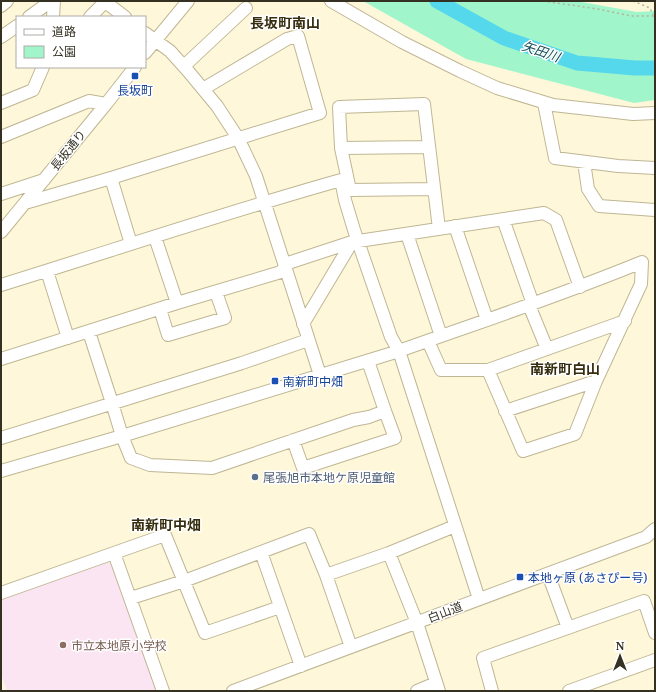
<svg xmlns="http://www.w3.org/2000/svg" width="656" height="692" viewBox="0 0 656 692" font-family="'Noto Serif','Noto Sans JP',serif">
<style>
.education{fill:#fbe5f3}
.green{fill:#a1f5cb}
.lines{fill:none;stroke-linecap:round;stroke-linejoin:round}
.river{stroke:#56d8ec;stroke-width:15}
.minor-casing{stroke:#bfb693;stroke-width:14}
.path{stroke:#b7b199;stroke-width:1.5;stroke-dasharray:2 3;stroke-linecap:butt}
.minor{stroke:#fff;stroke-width:12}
.transit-dot{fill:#1a4fb4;stroke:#fff;stroke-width:1.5}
.service-dot{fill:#5c6f8a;stroke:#fff;stroke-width:1.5}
.education-dot{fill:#8d6e63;stroke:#fff;stroke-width:1.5}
.labels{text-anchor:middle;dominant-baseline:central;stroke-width:3;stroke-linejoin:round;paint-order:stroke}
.transit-label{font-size:12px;fill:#164399;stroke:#fff;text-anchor:start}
.street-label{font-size:12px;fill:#343022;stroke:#fff}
.service-label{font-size:12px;fill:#4e5e75;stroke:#fff;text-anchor:start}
.education-label{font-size:12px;fill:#785e54;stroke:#fff;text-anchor:start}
.water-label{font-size:13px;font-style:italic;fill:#174f58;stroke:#fff}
.quarter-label{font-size:14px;font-weight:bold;fill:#362e0f;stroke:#fff}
</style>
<rect width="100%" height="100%" fill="#fef7da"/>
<!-- education -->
<path class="education" d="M108 560 113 561 159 691H7L1 674V600Z"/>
<!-- green -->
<path class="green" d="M363 1H576L637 12 655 11V100L634 103 466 59Z"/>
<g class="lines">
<!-- river -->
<path class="river" d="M437 1 504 38 577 63 635 68H655"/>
<defs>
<path id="minor" d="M104 1 125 17
M331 1 402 42 460 71 497 88 553 105 633 114 655 113
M1 6 7 1
M29 17 51 1
M53 17 54 1
M90 17 106 1
M145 33 170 51 188 71 217 106 238 138 256 176 320 375
M1 37 17 26
M145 53 188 1
M184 66 246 8
M1 103 33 90 43 67
M544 103 555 158 618 166 655 168
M1 137 89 101 106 104
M341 148 429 147
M584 162 588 189 599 206 655 210
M111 178 131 244
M434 189 350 190 341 148 339 107 424 104C429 146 434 187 439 229
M1 194 44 180
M25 203 111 178 320 113 298 36 287 39 203 89
M503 219 533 304
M455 226 487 320
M1 232 106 104 135 67
M407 234 441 336
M155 237 177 303
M47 271 68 338
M1 285C114 250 227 212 341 180L345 200 354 230 391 337 399 351 479 599
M529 305 547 349
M160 309 168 335 225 318 216 292
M303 324 352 242
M89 332 112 403 122 436 131 458 150 465 212 468 353 420 369 417 385 411 368 361
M1 359 177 303 281 272 288 263 352 242 544 213 556 220 580 287
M488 370 625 321
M505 411 596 381
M1 438 242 363 308 340
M293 440 303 468 395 438 385 411
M1 471 122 436 399 351C480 322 562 295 642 262L641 284 596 381 575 434 523 451 488 370H441L428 341
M261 552 301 666
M114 553 165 535 205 633 280 607
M389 553 417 623 439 691
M548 574 568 628
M326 575 389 553 455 526
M1 593 114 553 163 691
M131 598 184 581 309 534 326 575 351 647
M233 691 646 537 655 529
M417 691 436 683
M492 691 483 658 644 601 655 633
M569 691 655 660"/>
</defs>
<!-- minor casing -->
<use href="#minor" class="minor-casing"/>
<!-- path -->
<path class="path" d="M543 1 598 9 631 16H655
M633 1 650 8 653 15"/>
<!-- minor -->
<use href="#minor" class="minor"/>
</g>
<!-- markers -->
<g class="transit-dot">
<rect x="131" y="72" width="8" height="8" rx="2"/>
<rect x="271" y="377" width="8" height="8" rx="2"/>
<rect x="516" y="573" width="8" height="8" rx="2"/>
</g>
<circle class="service-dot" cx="255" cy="477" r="4"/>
<circle class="education-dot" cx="63" cy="645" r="4"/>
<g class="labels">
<!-- transit labels -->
<g class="transit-label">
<text x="135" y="90" text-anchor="middle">長坂町</text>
<text x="283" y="381">南新町中畑</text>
<text x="528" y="577">本地ヶ原 (あさぴー号)</text>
</g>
<!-- street labels -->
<g class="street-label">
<text transform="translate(68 150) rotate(-51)">長坂通り</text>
<text transform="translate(445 612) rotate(-21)">白山道</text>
</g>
<!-- service labels -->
<g class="service-label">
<text x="263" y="477">尾張旭市本地ケ原児童館</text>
</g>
<!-- education labels -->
<g class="education-label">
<text x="71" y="645">市立本地原小学校</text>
</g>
<!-- water labels -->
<g class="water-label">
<text transform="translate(541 51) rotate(19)">矢田川</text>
</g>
<!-- quarter labels -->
<g class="quarter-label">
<text x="285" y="22">長坂町南山</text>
<text x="565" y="368">南新町白山</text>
<text x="166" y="524">南新町中畑</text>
</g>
</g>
<!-- border -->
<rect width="656" height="692" fill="none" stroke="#343022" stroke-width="4"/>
<!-- legend -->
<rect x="16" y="16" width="130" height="52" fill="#ffffff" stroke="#aeaca7"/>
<rect x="24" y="29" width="20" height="6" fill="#ffffff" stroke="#aeaca7"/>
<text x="52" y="36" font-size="12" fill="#343022">道路</text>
<rect x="24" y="46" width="20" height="12" fill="#a1f5cb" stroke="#aeaca7"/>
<text x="52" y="56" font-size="12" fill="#343022">公園</text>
<!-- north arrow -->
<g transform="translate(620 656)" stroke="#ffffff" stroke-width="3" paint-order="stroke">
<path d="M0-3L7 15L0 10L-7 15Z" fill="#343022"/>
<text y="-6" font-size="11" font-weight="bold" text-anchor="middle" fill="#343022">N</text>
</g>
</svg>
